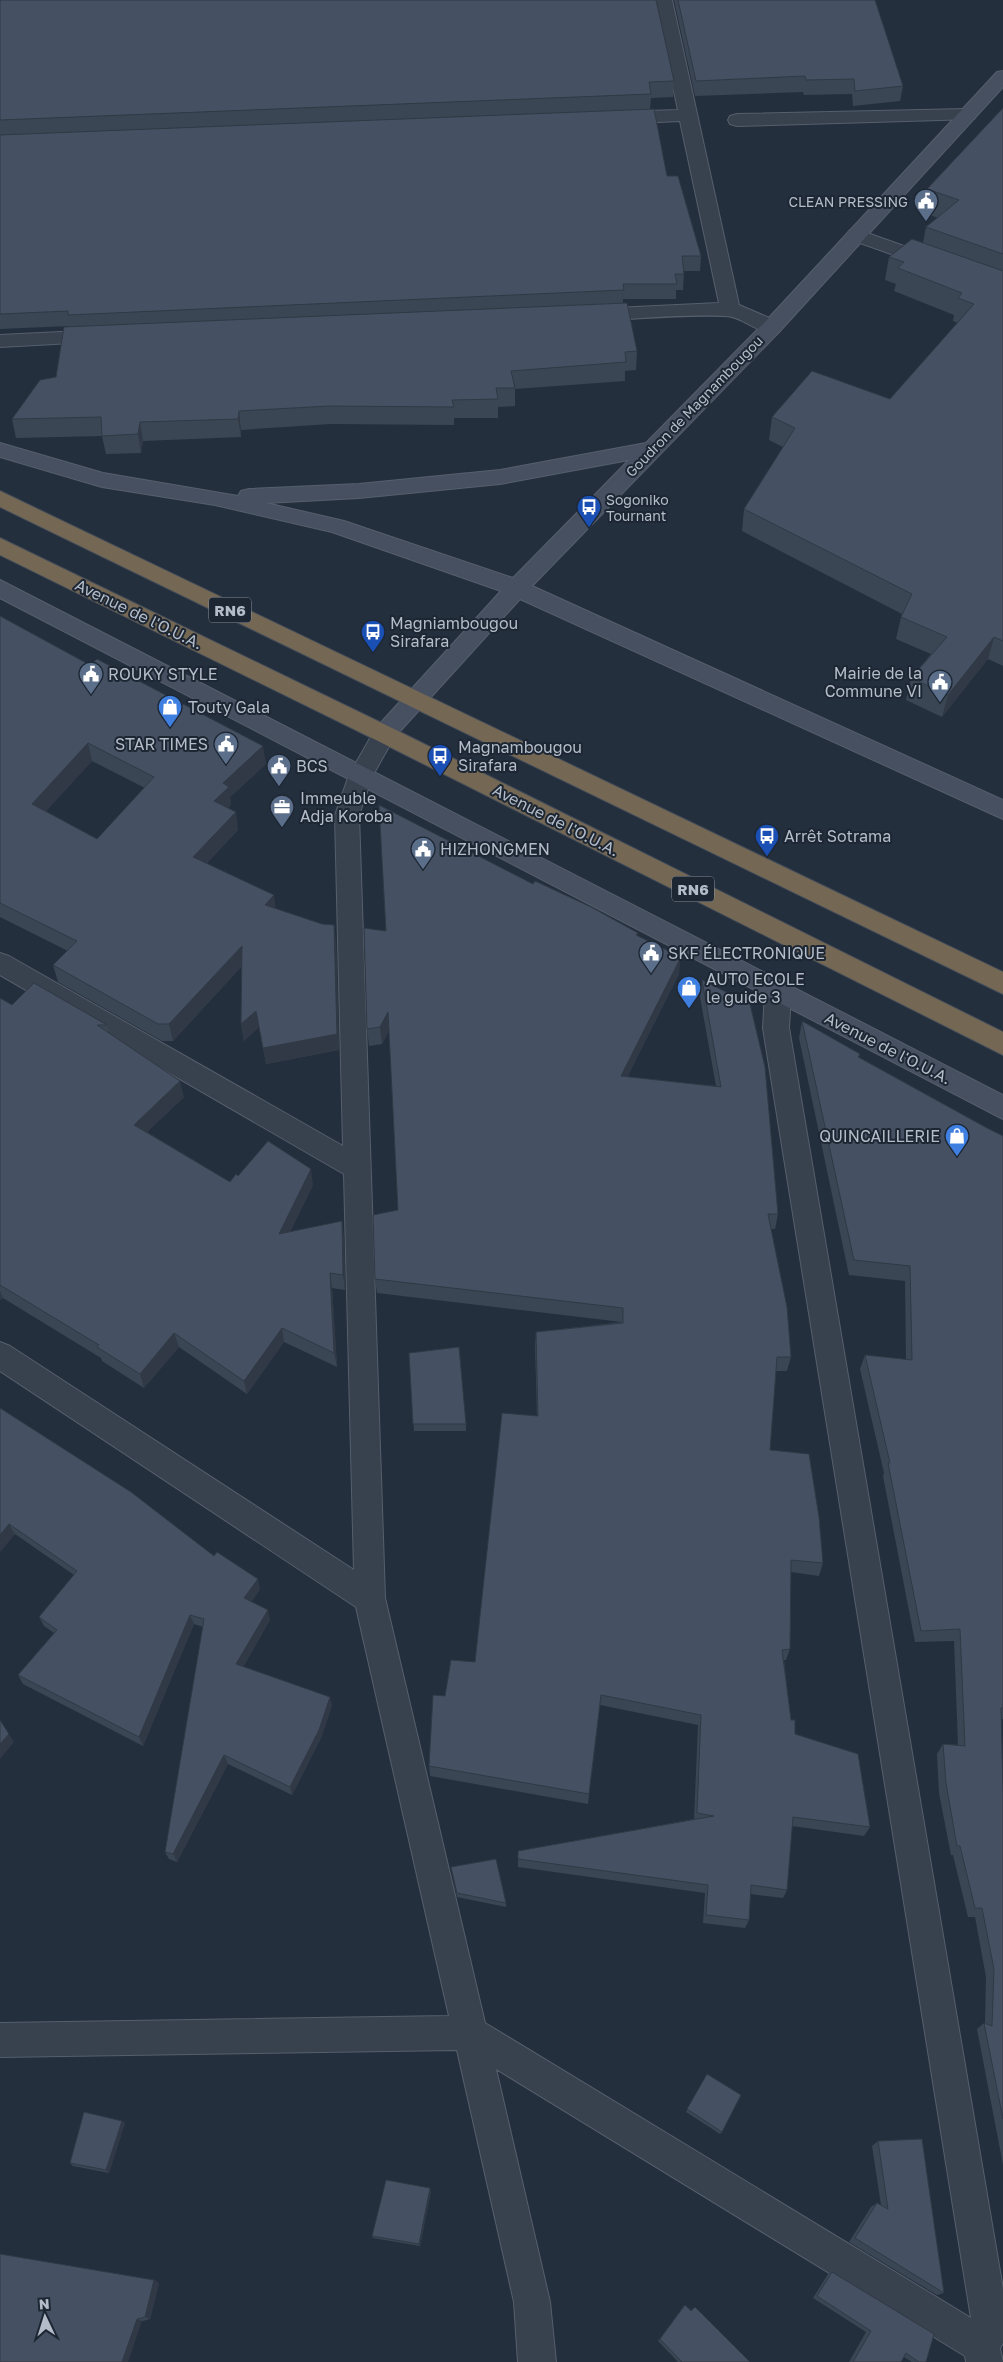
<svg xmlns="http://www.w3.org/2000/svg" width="1003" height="2362" viewBox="0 0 1003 2362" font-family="'Golos Text',sans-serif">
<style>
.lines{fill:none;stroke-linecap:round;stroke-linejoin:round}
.street-casing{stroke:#565f6c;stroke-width:2}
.secondary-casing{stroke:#565f6c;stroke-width:2}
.highway-casing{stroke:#434c59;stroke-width:2}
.street{fill:#38414e;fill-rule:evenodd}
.secondary{fill:#465061;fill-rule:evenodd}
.highway{fill:#746855;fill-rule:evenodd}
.wall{fill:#3b4654;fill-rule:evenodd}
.shaded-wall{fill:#303945}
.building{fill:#455162;stroke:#303945;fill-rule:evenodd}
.labels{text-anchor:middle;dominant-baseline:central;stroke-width:4;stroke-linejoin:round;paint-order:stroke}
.far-poi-label{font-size:14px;fill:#b4bcc9;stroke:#1d2633;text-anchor:end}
.far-street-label{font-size:14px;fill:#b4bcc9;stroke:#1d2633}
.shield{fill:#1d2633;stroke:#878f9c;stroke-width:1}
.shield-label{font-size:15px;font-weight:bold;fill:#b4bcc9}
.street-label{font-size:16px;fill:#b4bcc9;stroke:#1d2633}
.poi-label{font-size:16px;fill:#b4bcc9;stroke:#1d2633;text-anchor:start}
</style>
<rect width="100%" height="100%" fill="#242f3e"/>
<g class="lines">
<defs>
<path id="street" d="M654 0H672L739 305 779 322 782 327 779 332C759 337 744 316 725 316 681 314 637 319 593 321L586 319 583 315 586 311 593 309 719 303 680 121 617 124 610 122 608 118 610 114 617 112 678 110Z
M967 109 974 111 976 115 974 119 737 126 730 124 728 120 730 116 737 114Z
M856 229 1003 281V294L849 239 846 235 849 231Z
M101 330 108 331 111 336 108 341 0 347V335Z
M384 725 392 728 396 734 373 775 359 815 385 1598 485 2023 971 2318 763 1028 765 992 769 985 778 982 787 985 791 992 789 1028 1003 2289V2343L1000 2348 1003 2362H966L965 2356 496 2069 550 2302 556 2362H518L514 2302 457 2050 0 2057V2023L449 2016 356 1607 0 1371V1342L10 1346 354 1570 344 1174 0 975V953L9 956 343 1146 335 815 349 775 376 728Z"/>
<path id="secondary" d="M1003 71V87L779 332 532 586 1003 800V819L520 599 392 740 384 743 376 740 372 734 376 728 501 591 332 532 215 505 102 487 0 457V443L103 473 238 496 241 491 249 489 359 484 500 470 646 443 765 322 997 72ZM629 460 513 578 344 521 266 503 359 498 500 484Z
M0 580 1003 1095V1119L0 598Z"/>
<path id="highway" d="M0 491 1003 972V994L0 507Z
M0 538 392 728 1003 1032V1055L376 740 0 555Z"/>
</defs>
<!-- street casing -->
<use href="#street" class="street-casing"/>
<!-- secondary casing -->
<use href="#secondary" class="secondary-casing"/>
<!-- highway casing -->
<use href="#highway" class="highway-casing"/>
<!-- street -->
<use href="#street" class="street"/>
<!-- secondary -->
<use href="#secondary" class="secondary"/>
<!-- highway -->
<use href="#highway" class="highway"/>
</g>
<!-- wall -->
<path class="wall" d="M0 0 674 81 673 97 651 98 650 109 667 176 701 256 700 271H684L683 290H676V299H623V303L637 351 636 370 625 371V381L515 389V406L498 407V418H454V425L330 424 241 430V437L143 441 141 453 106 454 102 436 16 438 12 419 56 377 70 327V326L0 329Z
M674 0H875L903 86 900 101 853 106 852 94 804 95 803 92 695 96Z
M1003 108V666L988 659 942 717 906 700 911 678 931 654 896 639 901 617 902 614 742 531 744 509 783 447 769 440 772 417 890 399 958 323 953 321 954 315 894 291 896 284 885 280 889 257 923 243 926 227 938 218 922 212 927 189Z
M0 616 266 764 230 797 231 804 228 808 238 830 207 863 276 908 336 942 339 1050 266 1064 259 1027 244 1041 241 1024 242 966 173 1041H162L58 982 53 965 68 951 0 917ZM92 761 145 788 97 839 46 811Z
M533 884 637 935 679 974 627 1077 716 1086 700 997 702 980 778 1214 775 1229H771L791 1357 787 1371H776L770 1450 823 1563 819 1576 791 1572 790 1649 786 1660H784L791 1720 795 1734 870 1827 864 1836 792 1826 787 1890 783 1898 750 1894 749 1920 745 1928 703 1923 705 1893 518 1867V1851L694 1819 698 1725 600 1705 588 1804 430 1776 429 1766 445 1696 475 1662 537 1416 535 1346 536 1332 622 1322 377 1293 375 1279 398 1210 389 1030 382 1044 369 1046 367 1029 386 931Z
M0 998 12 1005 107 1025 109 1033 184 1097 147 1132 230 1182 238 1176 313 1185 290 1232 344 1236 345 1290 332 1288 337 1367 284 1342 247 1394 179 1347 144 1388 102 1361 101 1358 3 1298 0 1300Z
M802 1021 859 1057 987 1128 1003 1136V1719H1001L1003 1793V2165L977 2029 984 2023H985L986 1977 975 1917H968L953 1855H951L939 1793 937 1754 943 1744 958 1745 954 1641 915 1642 883 1476 884 1473 860 1369 865 1355 906 1360 905 1281 849 1275 799 1038Z
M409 1353 466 1424V1431H414Z
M0 1408 214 1556 260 1589 251 1602 270 1620 243 1667 332 1705 321 1738 292 1795 228 1764 177 1862 169 1859 165 1852 203 1627 194 1624 143 1746 23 1684 18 1675 54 1633 44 1626 39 1617 74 1575 15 1534 0 1552Z
M451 1867 506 1903V1907L457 1897Z
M707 2074 722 2132 720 2134 686 2112Z
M122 2121 125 2123 109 2173 73 2166 70 2163Z
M878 2141 944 2293 937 2295 849 2242 871 2207 877 2203 881 2205 872 2146Z
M430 2188 431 2191 420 2246 373 2238 372 2236Z
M832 2272 926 2362H912L904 2357 901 2362H849L866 2332 813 2298 828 2274Z
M154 2280 159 2283 150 2319 0 2362Z
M685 2305 691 2310 695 2307 750 2362H678L658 2341 683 2307Z"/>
<!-- shaded-wall -->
<path class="shaded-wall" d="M239 411 241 430V437L238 419Z
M140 422 143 441 141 453 138 434Z
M994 637 988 659 942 717 948 695Z
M88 743 92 761 37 821 32 804Z
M263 746 266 764 230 797 231 804 217 818 214 801 223 783Z
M236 812 238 830 196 874 193 857Z
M274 895 276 913 265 905Z
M334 925 336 942 339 1050 266 1064 263 1048Z
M242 946 245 963 173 1041 169 1024Z
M681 957 679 974 620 1092 621 1076Z
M256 1011 259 1027 244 1041 241 1024Z
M388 1012 389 1029 382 1044 380 1027Z
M180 1081 184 1097 138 1140 134 1125Z
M311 1169 313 1185 282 1249 279 1234Z
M342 1221 344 1236 345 1290 343 1275Z
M330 1273 332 1288 337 1367 334 1353Z
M0 1291 3 1298 0 1300Z
M282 1328 284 1342 247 1394 244 1381Z
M174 1333 179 1347 144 1388 140 1374Z
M9 1524 15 1534 0 1552V1535Z
M258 1579 260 1589 247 1608 244 1598Z
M268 1610 270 1620 239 1673 236 1664Z
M190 1615 194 1624 143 1746 139 1737Z
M330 1697 332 1705 321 1738 292 1795 290 1787Z
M0 1720 14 1742 0 1759Z
M224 1755 228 1764 177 1862 173 1854Z
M122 2121 125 2123 109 2173 106 2170Z
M430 2188 431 2191 420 2246 419 2244Z
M154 2280 159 2283 150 2319 145 2317Z
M137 2319 142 2321 128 2362H122Z"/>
<!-- building -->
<path class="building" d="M0 0H656L674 81 649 82 651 94 0 120Z
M678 0H875L903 86 855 91 854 79 806 80 805 76 696 81Z
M1003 108V254L926 227 959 200 927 189Z
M654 109 667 176H678L701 256H682L684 274H675L677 284H623L624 290 68 315V311L0 314V135Z
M912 239 1003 271V641L994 637 948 695 911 678 947 637 901 617 912 594 744 509 795 428 772 417 812 371 890 399 974 304 958 298 962 293 898 268 904 262 889 257Z
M627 303 637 351 625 352 626 362 511 371 515 388H496L498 399 452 400 454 407 329 406 239 411 238 419 140 422 138 434 102 436 101 417 12 419 40 380 56 377 64 327Z
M0 616 90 665 97 659 263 746 223 783 229 787 214 801 236 812 193 857 274 895 265 905 322 924 334 925 337 1034 263 1048 256 1011 241 1024 242 946 169 1024H158L53 965 77 941 0 903ZM88 743 154 777 97 839 32 804Z
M379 805 533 884 535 881 591 907 638 933 636 935 681 957 621 1076 721 1087 702 980 750 1004 765 1067 778 1214H768L787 1307 791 1357H777L770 1450 809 1454 819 1517 823 1563 791 1560 790 1649 782 1650 791 1720H795V1734L858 1754 870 1827 793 1817 787 1890 751 1885 749 1920 706 1915 708 1885 518 1859V1851L714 1816 697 1813 701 1715 601 1695 589 1794 429 1766 433 1695 445 1696 451 1660 475 1662 502 1413 538 1416 536 1332 623 1323V1308L375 1279 373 1215 398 1210 388 1012 380 1027 367 1029 364 928 386 931Z
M34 983 107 1025H97L180 1081 134 1125 230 1182 236 1174 238 1176 268 1141 311 1169 279 1234 342 1221 343 1275 330 1273 334 1353 282 1328 244 1381 174 1333 140 1374 97 1347 99 1345 0 1285V998L12 1005Z
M802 1021 860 1054 858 1057 987 1128 1003 1136V1708H1001L1003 1793V2119L984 2023 992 2026 994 1969 982 1908H975L960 1846H957L946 1783 943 1744 965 1746 960 1629 921 1631 888 1463H890L865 1355 912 1360 910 1266 854 1260Z
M459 1347 466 1424H413L409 1353Z
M0 1408 131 1492 214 1556 217 1552 258 1579 244 1598 268 1610 236 1664 330 1697 319 1730 290 1787 224 1755 173 1854 165 1852 204 1619 190 1615 139 1737 18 1675 57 1630 39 1617 77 1571 9 1524 0 1535Z
M0 1720 9 1734 0 1744Z
M496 1859 506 1903 457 1893 451 1867Z
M707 2074 741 2095 722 2132 687 2109Z
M84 2112 122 2121 106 2170 70 2163Z
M922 2139 944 2293 855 2238 877 2203 888 2209 878 2141Z
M386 2180 430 2188 419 2244 372 2236Z
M0 2254 154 2280 145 2317 137 2319 122 2362H0Z
M832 2272 934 2334 926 2362H919L906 2353 901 2362H853L871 2331 817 2296Z
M685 2305 691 2311 695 2307 750 2362H682L660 2339Z"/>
<!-- icons -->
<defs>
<symbol id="civic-pin" viewBox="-11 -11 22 30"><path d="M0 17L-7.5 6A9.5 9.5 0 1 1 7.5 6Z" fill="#5c6f8a" stroke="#1d2633"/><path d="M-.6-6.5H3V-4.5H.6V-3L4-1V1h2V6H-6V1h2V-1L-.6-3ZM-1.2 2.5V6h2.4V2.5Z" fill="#fff"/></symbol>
<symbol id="bus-pin" viewBox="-11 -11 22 30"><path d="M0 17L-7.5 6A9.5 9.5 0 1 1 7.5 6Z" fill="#1a4fb4" stroke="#1d2633"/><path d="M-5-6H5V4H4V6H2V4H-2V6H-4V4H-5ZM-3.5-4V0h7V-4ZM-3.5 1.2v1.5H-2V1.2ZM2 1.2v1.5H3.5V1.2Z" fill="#fff"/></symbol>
<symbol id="shop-pin" viewBox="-11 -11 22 30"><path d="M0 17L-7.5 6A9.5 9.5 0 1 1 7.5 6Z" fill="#3f7fe0" stroke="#1d2633"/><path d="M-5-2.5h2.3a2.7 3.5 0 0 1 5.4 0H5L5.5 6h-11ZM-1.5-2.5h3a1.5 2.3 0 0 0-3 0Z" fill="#fff"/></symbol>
<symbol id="office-pin" viewBox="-11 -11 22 30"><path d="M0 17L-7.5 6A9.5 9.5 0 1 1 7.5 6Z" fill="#5c6f8a" stroke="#1d2633"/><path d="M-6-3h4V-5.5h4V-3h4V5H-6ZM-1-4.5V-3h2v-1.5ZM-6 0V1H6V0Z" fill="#fff"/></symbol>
</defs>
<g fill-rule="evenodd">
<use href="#civic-pin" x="912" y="187" width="28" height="38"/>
<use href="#bus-pin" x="575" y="493" width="28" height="38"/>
<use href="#bus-pin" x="359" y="618" width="28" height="38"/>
<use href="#civic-pin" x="77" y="660" width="28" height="38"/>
<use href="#civic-pin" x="926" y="668" width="28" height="38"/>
<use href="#shop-pin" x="156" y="693" width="28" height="38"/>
<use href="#civic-pin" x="212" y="730" width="28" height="38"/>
<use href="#bus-pin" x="426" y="742" width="28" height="38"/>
<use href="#civic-pin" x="265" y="752" width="28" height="38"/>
<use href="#office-pin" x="268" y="793" width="28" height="38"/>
<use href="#bus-pin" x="753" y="822" width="28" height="38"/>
<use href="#civic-pin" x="409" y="835" width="28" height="38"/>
<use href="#civic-pin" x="637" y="939" width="28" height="38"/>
<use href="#shop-pin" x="675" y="974" width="28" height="38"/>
<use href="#shop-pin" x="943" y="1122" width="28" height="38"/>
</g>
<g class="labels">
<!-- far-poi labels -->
<g class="far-poi-label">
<text x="908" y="201">CLEAN PRESSING</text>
<text x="606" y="499" text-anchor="start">Sogoniko<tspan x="606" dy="16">Tournant</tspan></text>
</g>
<!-- far-street labels -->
<g class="far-street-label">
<text transform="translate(694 406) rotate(-46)">Goudron de Magnambougou</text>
</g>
<!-- shield labels -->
<g class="shield">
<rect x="209" y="597.5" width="42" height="25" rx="4"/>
<rect x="672" y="876.5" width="42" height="25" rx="4"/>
</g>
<g class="shield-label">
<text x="230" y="610">RN6</text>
<text x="693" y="889">RN6</text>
</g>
<!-- street labels -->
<g class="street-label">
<text transform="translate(139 614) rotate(26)">Avenue de l'O.U.A.</text>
<text transform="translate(556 820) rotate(27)">Avenue de l'O.U.A.</text>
<text transform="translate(888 1048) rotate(27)">Avenue de l'O.U.A.</text>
</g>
<!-- poi labels -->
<g class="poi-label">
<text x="390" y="623">Magniambougou<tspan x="390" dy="18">Sirafara</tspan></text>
<text x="922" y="673" text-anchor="end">Mairie de la<tspan x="922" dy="18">Commune VI</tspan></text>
<text x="108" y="674">ROUKY STYLE</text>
<text x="188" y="707">Touty Gala</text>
<text x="208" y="744" text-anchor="end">STAR TIMES</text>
<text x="458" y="747">Magnambougou<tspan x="458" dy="18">Sirafara</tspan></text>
<text x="296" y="766">BCS</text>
<text x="300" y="798">Immeuble<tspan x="300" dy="18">Adja Koroba</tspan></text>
<text x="784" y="836">Arrêt Sotrama</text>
<text x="440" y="849">HIZHONGMEN</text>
<text x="668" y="953">SKF ÉLECTRONIQUE</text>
<text x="706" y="979">AUTO ECOLE<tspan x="706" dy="18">le guide 3</tspan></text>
<text x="940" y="1136" text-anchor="end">QUINCAILLERIE</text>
</g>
</g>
<!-- north arrow -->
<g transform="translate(45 2317) rotate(356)" stroke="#1d2633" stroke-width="4" paint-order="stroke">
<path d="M0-4L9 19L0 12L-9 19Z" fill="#b4bcc9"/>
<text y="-8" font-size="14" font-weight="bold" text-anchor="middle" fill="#b4bcc9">N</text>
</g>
</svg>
